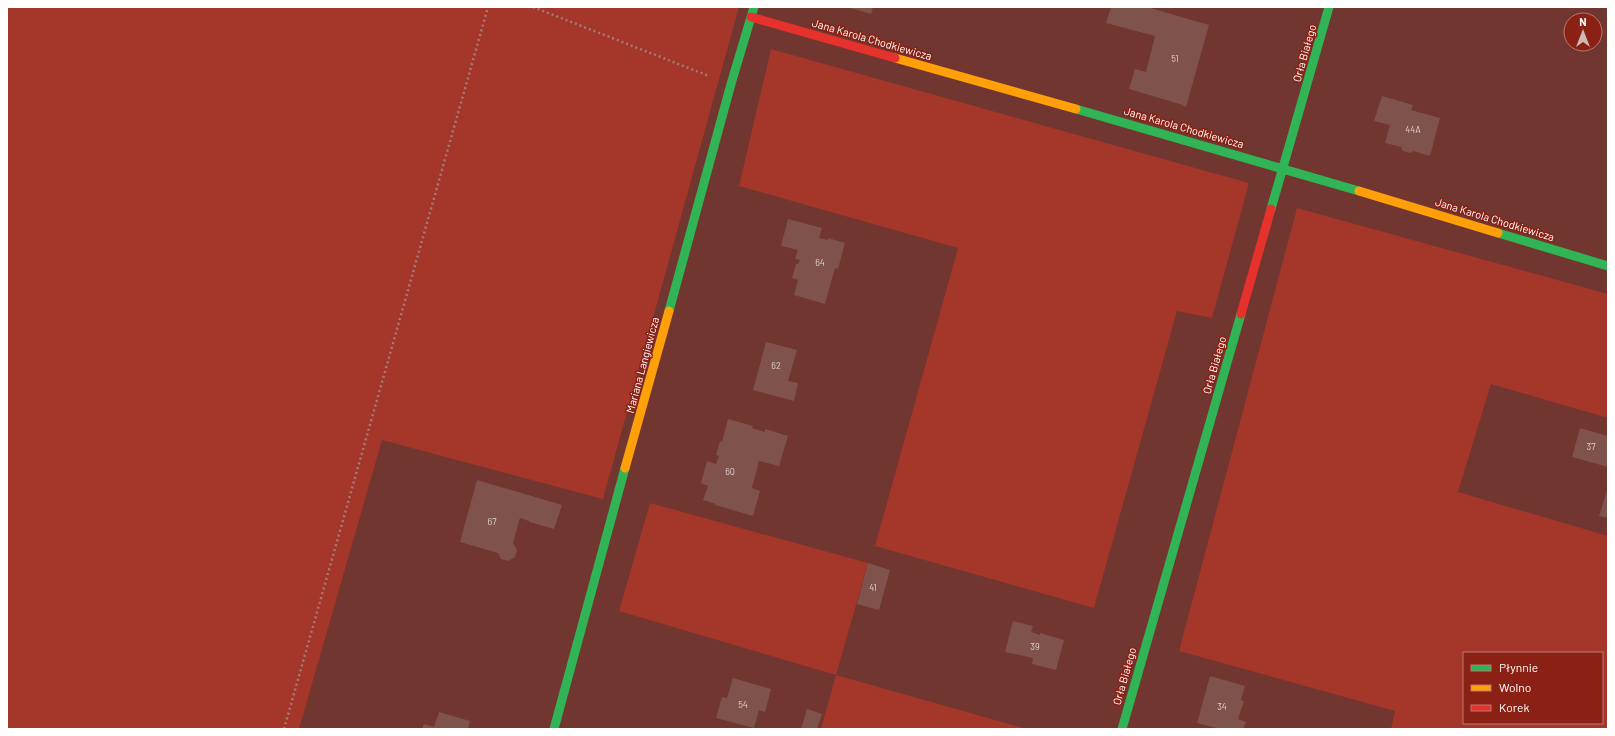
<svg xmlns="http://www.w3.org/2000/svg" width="1615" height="736" viewBox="0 0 1615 736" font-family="Barlow,sans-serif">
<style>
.green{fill:#a4362a;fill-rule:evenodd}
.building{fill:#80524c}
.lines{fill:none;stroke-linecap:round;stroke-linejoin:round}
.path{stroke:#a57b76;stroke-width:2.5;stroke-dasharray:2 3;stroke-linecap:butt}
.fast{stroke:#30b455;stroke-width:9}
.slow{stroke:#ff9f0a;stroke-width:9}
.jam{stroke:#e5322d;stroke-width:9}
.labels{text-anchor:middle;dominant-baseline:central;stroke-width:3;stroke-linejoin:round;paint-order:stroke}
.number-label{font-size:9px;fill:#dfd4d2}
.street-label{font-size:11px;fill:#fff;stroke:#8b2114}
</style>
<rect width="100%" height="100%" fill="#70362f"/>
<!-- green -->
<path class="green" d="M7 7H739L603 499 382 440 299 729H7Z
M771 49 1249 183 1212 318 1177 311 1094 608 875 546 958 248 739 186Z
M1297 208 1608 294V418L1491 384 1458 492 1608 536V729H1391L1395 711 1179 651ZM1464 653H1602V723H1464Z
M650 503 868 563 836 675 1027 729H821L836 675 619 611Z"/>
<!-- building -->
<path class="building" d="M847 7H873L871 14Z
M1111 7H1147L1209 25 1186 107 1183 106V105L1129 89 1135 69 1146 72 1155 36 1106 23Z
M1382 96 1413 105 1411 110 1440 118 1430 156 1413 151 1410 153 1403 151 1401 147 1385 143 1390 125 1374 121Z
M788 219 822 228 819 238 828 240V238L845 243 838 269 835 268 825 304 794 295 798 280 792 278 796 264H798L800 260 795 259 798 250 781 246Z
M766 342 797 350 788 381 798 383 794 401 753 390Z
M728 419 753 426 752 428 765 432V429L788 436 779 466 759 461 752 488 760 491 753 516 715 505 716 504 703 500 708 486 701 483 707 461 716 464 719 456 716 455 720 441 722 442Z
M1580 428 1608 436V467L1572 457Z
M477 480 562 505 554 529 529 522V521L520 518 513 543 517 550 515 557 508 561 501 559 498 553 460 542Z
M1608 487V518L1599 516Z
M868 563 890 570 879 610 857 604Z
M1013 621 1033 626 1031 632 1040 635V633L1064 640 1056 670 1032 664 1033 658 1005 652Z
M1210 676 1245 686 1241 700 1244 701 1238 719 1246 722 1243 729H1220L1197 723Z
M733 678 771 689 765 712 759 710 754 728 716 718 722 697 727 698Z
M807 709 822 714 817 729H801Z
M439 712 470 721 468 729H422L424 724 434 727Z"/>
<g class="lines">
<!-- path -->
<path class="path" d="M533 7 709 76
M284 729 488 7"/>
<!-- fast -->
<path class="fast" d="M1076 109 1359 191
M1271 209 1329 7
M1498 233 1608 266
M669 311 731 84 754 7
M554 729 625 468
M1122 729 1241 314"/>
<!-- slow -->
<path class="slow" d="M895 58 1076 109
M1359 191 1498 233
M625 468 669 311"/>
<!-- jam -->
<path class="jam" d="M751 17 895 58
M1241 314 1271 209"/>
</g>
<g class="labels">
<!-- number labels -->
<g class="number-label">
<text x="1175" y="58">51</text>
<text x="1413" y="129">44A</text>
<text x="820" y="262">64</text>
<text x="776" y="365">62</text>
<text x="1591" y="446">37</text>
<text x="730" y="471">60</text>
<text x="492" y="521">67</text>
<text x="873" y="587">41</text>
<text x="1035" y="646">39</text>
<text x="743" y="704">54</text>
<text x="1222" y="706">34</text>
</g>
<!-- street labels -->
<g class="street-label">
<text transform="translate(872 39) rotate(16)">Jana Karola Chodkiewicza</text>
<text transform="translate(1304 53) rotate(-74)">Orła Białego</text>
<text transform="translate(1184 127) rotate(16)">Jana Karola Chodkiewicza</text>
<text transform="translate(1495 219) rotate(17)">Jana Karola Chodkiewicza</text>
<text transform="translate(642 365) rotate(-75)">Mariana Langiewicza</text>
<text transform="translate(1214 365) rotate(-74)">Orła Białego</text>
<text transform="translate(1124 676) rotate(-74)">Orła Białego</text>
</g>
</g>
<!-- border -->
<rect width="1615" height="736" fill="none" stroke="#ffffff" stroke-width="16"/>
<!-- legend -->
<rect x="1463" y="652" width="140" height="72" fill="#8b2114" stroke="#b97a72"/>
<rect x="1471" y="665" width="20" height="6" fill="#30b455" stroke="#b97a72"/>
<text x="1499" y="672" font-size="12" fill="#ffffff">Płynnie</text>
<rect x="1471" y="685" width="20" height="6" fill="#ff9f0a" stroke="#b97a72"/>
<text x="1499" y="692" font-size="12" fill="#ffffff">Wolno</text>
<rect x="1471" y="705" width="20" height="6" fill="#e5322d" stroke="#b97a72"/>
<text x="1499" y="712" font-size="12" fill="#ffffff">Korek</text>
<!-- north arrow -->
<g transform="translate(1583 32)"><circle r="19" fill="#8b2114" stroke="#b97a72"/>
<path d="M0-3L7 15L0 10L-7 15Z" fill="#cdb9b6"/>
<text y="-6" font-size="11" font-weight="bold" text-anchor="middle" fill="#ffffff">N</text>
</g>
</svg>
